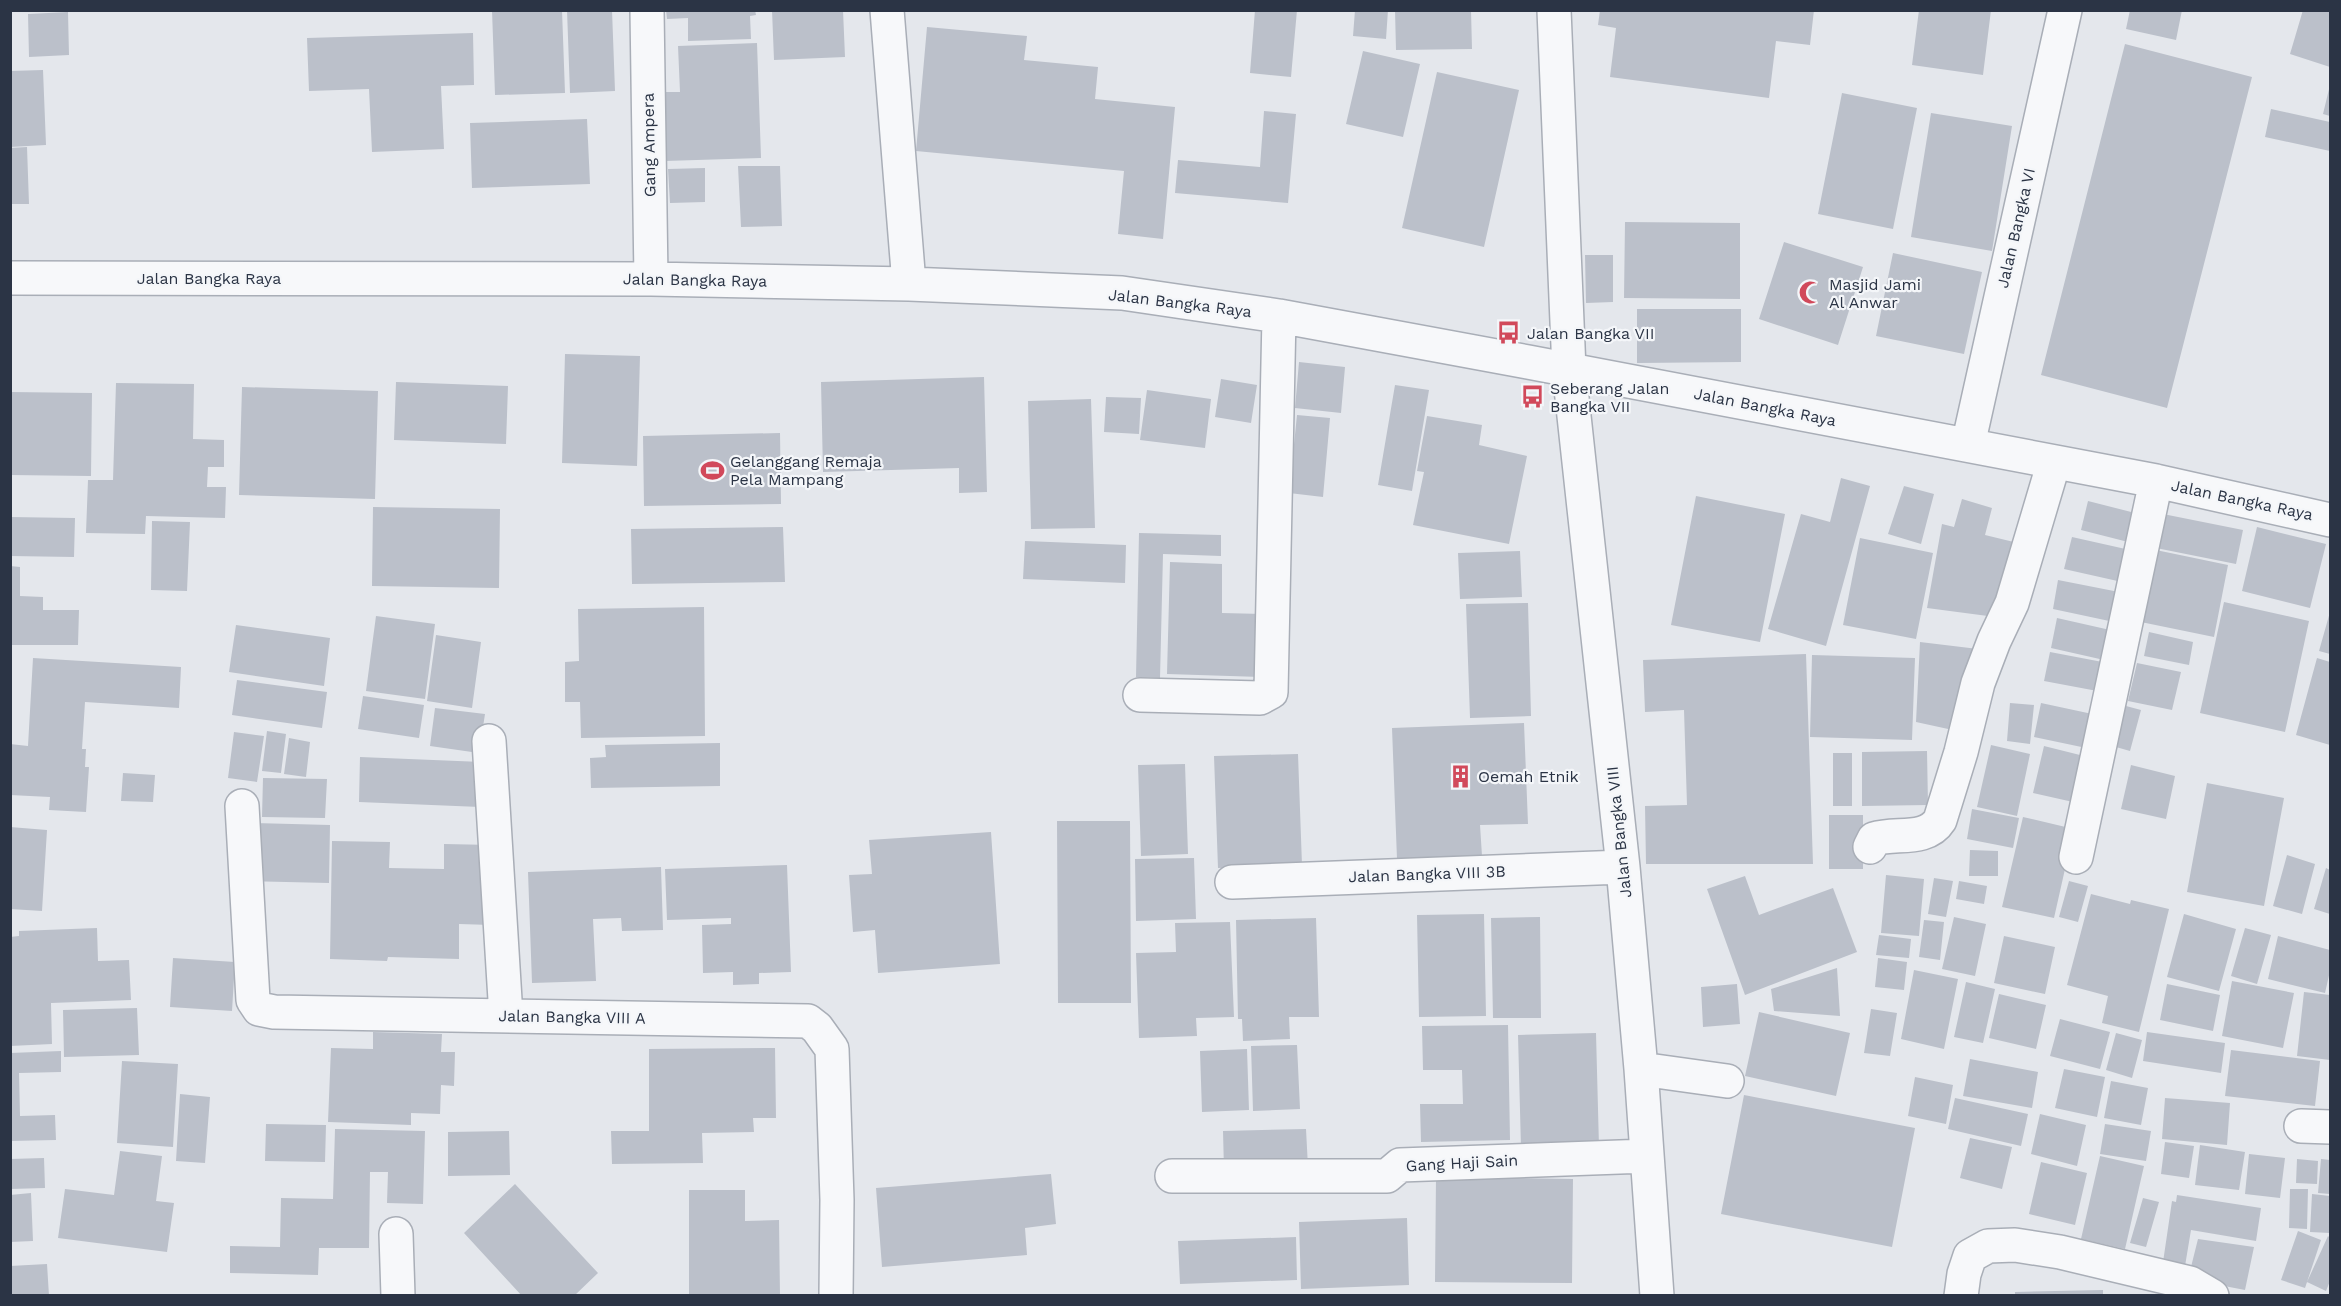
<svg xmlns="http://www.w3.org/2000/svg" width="2341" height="1306" viewBox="0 0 2341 1306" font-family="'Work Sans',sans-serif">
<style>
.building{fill:#bbc0ca}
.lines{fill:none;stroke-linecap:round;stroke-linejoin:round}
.minor-casing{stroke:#a9aeb7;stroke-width:36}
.minor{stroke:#f7f8fa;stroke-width:33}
.labels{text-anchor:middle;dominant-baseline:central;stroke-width:4.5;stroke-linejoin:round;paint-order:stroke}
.street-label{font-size:16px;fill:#2b3445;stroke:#f4f6f9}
.poi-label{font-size:16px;fill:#2b3445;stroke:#f4f6f9;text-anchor:start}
</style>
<rect width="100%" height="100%" fill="#e4e7ec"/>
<!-- building -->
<path class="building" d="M492 10H562L565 93 495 95Z
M567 10H612L615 91 570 93Z
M666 10H755L756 15 750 16 751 39 688 41V18L667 19Z
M772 10H843L845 57 774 60Z
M1255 10H1297L1291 77 1250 73Z
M1355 10H1388L1386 39 1353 36Z
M1395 10H1471L1472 49 1396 50Z
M1600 10H1814L1810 45 1776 41 1769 98 1610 77 1616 28 1598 25Z
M1919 10H1991L1983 75 1912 65Z
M2130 10H2182L2176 40 2126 29Z
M2303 10H2330V67L2290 54Z
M68 12 69 55 29 57 28 14Z
M927 27 1027 36 1024 60 1098 67 1095 99 1175 107 1163 239 1118 234 1124 171 916 151Z
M473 33 474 85 441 86 444 149 372 152 369 89 309 91 307 38Z
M757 43 761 158 665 161 662 92H680L678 46Z
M2125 44 2252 77 2167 408 2041 375Z
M1363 51 1420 64 1403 137 1346 124Z
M43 70 46 145 10 147V71Z
M1437 72 1519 90 1484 247 1402 228Z
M2330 85V116L2323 114Z
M1842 93 1917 108 1893 229 1818 214Z
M2271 109 2330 122V151L2265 137Z
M1264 111 1296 114 1288 203 1175 193 1178 160 1260 167Z
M1931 113 2012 126 1992 251 1911 237Z
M587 119 590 184 472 188 470 123Z
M27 147 29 204H10V148Z
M738 166H780L782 226 741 227Z
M705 168V202L670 203 668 169Z
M1625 222 1740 223V299L1624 298Z
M1784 242 1863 267 1838 345 1759 319Z
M1893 253 1982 272 1964 354 1876 336Z
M1585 255H1613V302L1586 303Z
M1637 309H1741V362L1637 363Z
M565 354 640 356 637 466 562 463Z
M1299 362 1345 367 1341 413 1295 408Z
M984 377 987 492 959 493V468L823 472 821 382Z
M1221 379 1257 385 1251 423 1215 417Z
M396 382 508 386 506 444 394 440Z
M116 383 194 384 193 439 224 440V467H208L207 487H226L225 518 146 516 145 534 86 533 88 480H113Z
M1395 385 1429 390 1412 491 1378 485Z
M242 387 378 391 375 499 239 495Z
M1147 390 1211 399 1205 448 1140 440Z
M10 392 92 393 91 476 10 475Z
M1106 397 1141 398 1139 434 1104 432Z
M1091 399 1095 528 1031 529 1028 401Z
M1297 415 1330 418 1323 497 1289 493Z
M1427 416 1482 425 1479 445 1527 456 1509 544 1413 525 1424 472 1417 471Z
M780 433 781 504 644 506 643 436Z
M1841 478 1870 486 1826 646 1768 629 1801 514 1830 522Z
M1904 486 1934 494 1921 544 1888 534Z
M1696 496 1785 514 1760 642 1671 625Z
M1962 499 1992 508 1985 535 2022 544 2003 618 1927 608 1942 524 1954 527Z
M2088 501 2143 515 2136 544 2081 530Z
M373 507 500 509 499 588 372 586Z
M2163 514 2243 530 2236 564 2156 548Z
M10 517 75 518 74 557 10 556Z
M152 521 190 522 187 591 151 590Z
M783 527 785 582 632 584 631 529Z
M2257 527 2326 544 2310 608 2242 591Z
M1139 533 1221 535V556L1163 554 1160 678 1136 677Z
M2072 537 2130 550 2122 582 2064 569Z
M1860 538 1933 553 1916 639 1843 625Z
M1025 541 1126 545 1125 583 1023 579Z
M2151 549 2228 565 2214 637 2136 621Z
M1520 551 1522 597 1460 599 1458 553Z
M1170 562 1222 564V613L1263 614 1261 677 1167 674Z
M10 566 20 567V596L43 597V610H79L78 645H10Z
M2058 580 2119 592 2114 622 2053 609Z
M2224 602 2309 621 2285 732 2200 713Z
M1528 603 1531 716 1470 718 1466 604Z
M704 607 705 736 581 738 580 702H565V662L579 661 578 609Z
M2330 612V654L2319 651Z
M376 616 435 624 425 699 366 691Z
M2057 618 2119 632 2113 662 2051 648Z
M236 625 330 638 324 686 229 672Z
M2149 632 2193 642 2189 665 2144 656Z
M436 635 481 642 472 708 427 701Z
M1920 642 1978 649 1962 732 1916 722Z
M2050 652 2113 664 2108 693 2044 681Z
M1806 654 1813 864H1646L1645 806 1687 805 1684 710 1645 712 1643 660Z
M1812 655 1915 658 1912 740 1810 737Z
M33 658 181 667 179 708 85 702 82 749H86L85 767H89L86 812 49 810 50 797 10 795V744L28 746Z
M2317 658 2330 662V745L2296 735Z
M2137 663 2181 672 2172 710 2128 701Z
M237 680 327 692 322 728 232 715Z
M363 696 424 705 419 738 358 729Z
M2010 703 2034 705 2030 744 2007 741Z
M2041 703 2097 715 2091 749 2034 737Z
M2126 706 2141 710 2130 751 2116 747Z
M435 708 485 714 479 753 430 746Z
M1524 723 1528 824 1480 825 1482 856 1397 859 1392 728Z
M267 731 286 734 281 773 262 771Z
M234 732 264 736 257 782 228 778Z
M289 738 310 742 306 777 284 774Z
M720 743V786L591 788 590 758 606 757 605 745Z
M1991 745 2030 754 2017 816 1977 807Z
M2044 746 2084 756 2073 802 2033 793Z
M1927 751 1928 805 1862 806V752Z
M1833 753H1852V806H1833Z
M1298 754 1302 865 1218 868 1214 756Z
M360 757 482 762 480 807 359 802Z
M1185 764 1188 854 1141 856 1138 765Z
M2131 765 2175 776 2166 819 2121 809Z
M123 773 155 775 153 802 121 801Z
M263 778 327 779 325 818 262 817Z
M2207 783 2284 798 2264 906 2187 892Z
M1972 809 2019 818 2013 848 1967 839Z
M1829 815H1863V869H1829Z
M2023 817 2074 829 2054 918 2002 907Z
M1057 821H1130L1131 1003H1058Z
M250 823 330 825 329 883 249 881Z
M10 827 47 830 42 911 10 909Z
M991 832 1000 964 878 973 875 930 853 932 849 875 872 874 869 840Z
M332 841 390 842 389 868 444 869V844L493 845 491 925 459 924V959L388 957 387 961 330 959Z
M1970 850 1998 851V876H1969Z
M2287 855 2315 864 2302 914 2273 906Z
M1194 858 1196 919 1136 921 1135 859Z
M787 865 791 972 759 973V984L733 985V972L703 973 702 925 731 924V918L667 920 665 869Z
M661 867 663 930 622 931 621 918 593 919 596 981 532 983 528 872Z
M2326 868 2330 870V914L2314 909Z
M1886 875 1924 879 1919 936 1881 933Z
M1745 876 1759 915 1833 888 1857 952 1745 995 1707 889Z
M1934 878 1953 881 1946 917 1928 914Z
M1959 881 1987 886 1984 904 1956 899Z
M2069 881 2088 886 2078 922 2059 917Z
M2091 894 2130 904 2131 900 2169 909 2139 1032 2102 1023 2108 996 2067 985Z
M1484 914 1486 1016 1419 1017 1417 915Z
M2184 914 2236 929 2219 991 2167 977Z
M1540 917 1541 1018H1493L1491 918Z
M1954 917 1986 924 1975 976 1942 969Z
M1316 918 1319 1017H1289L1290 1039 1243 1041 1242 1019H1238L1236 920Z
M1924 920 1944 922 1940 960 1919 957Z
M1230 922 1234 1017 1196 1018 1197 1036 1139 1038 1136 953 1176 952 1175 923Z
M97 928 98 961 129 960 131 1000 51 1003 52 1044 10 1046V937L19 936V931Z
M2245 928 2271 935 2257 984 2231 976Z
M1879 935 1911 939 1909 958 1876 955Z
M2004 936 2055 947 2045 994 1994 983Z
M2278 936 2330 950V971L2325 993 2268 979Z
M173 958 235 962 232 1011 170 1007Z
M1878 958 1907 962 1904 990 1875 987Z
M1837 968 1840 1016 1774 1011 1771 989Z
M1914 970 1958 979 1944 1049 1901 1039Z
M2232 981 2294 993 2283 1048 2222 1036Z
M1966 982 1995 989 1983 1043 1954 1037Z
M1737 984 1740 1024 1703 1027 1701 987Z
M2167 984 2220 995 2213 1031 2160 1020Z
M2304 992 2330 995V1060L2297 1056Z
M1999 994 2046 1005 2036 1049 1989 1038Z
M137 1008 139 1055 64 1057 63 1010Z
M1871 1009 1897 1013 1890 1056 1864 1053Z
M1759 1012 1850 1033 1836 1096 1745 1076Z
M2060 1019 2110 1032 2100 1069 2050 1056Z
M1508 1025 1510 1140 1421 1142 1420 1104H1463L1462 1070H1423L1422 1026Z
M373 1032 442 1034 441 1052H455L454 1086 441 1085 440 1114 411 1113V1125L328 1122 331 1048 373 1049Z
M2147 1032 2225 1043 2221 1073 2143 1061Z
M1596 1033 1599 1147 1521 1148 1518 1035Z
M2116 1033 2142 1040 2132 1078 2106 1070Z
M1297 1045 1300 1109 1253 1111 1251 1046Z
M775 1048 776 1118H753L754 1132 702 1133 703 1163 612 1164 611 1131H649V1049Z
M1247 1049 1249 1110 1202 1112 1200 1051Z
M2231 1050 2320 1061 2315 1106 2225 1096Z
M61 1051V1072L19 1073 20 1116 55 1115 56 1140 10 1141V1053Z
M1970 1059 2038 1072 2032 1108 1963 1096Z
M122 1061 178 1064 173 1147 117 1143Z
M2064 1069 2105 1077 2097 1117 2055 1108Z
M1915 1077 1953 1085 1946 1124 1908 1116Z
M2111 1081 2148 1088 2141 1125 2104 1118Z
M180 1094 210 1097 205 1163 176 1161Z
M1744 1095 1915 1128 1892 1247 1721 1214Z
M1955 1098 2028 1114 2021 1146 1948 1129Z
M2165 1098 2230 1103 2227 1145 2162 1139Z
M2040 1114 2086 1125 2077 1166 2031 1154Z
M266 1124 326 1125 325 1162 265 1161Z
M2105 1124 2151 1131 2146 1161 2100 1154Z
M335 1129 425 1131 423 1204 387 1203 388 1172H370L369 1248H319L318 1275 230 1273V1246L280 1247 281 1198 333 1199Z
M1306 1129 1308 1167 1224 1170 1223 1131Z
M509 1131 510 1175 448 1176V1132Z
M1970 1138 2012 1147 2002 1189 1960 1178Z
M2165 1142 2194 1146 2189 1178 2161 1174Z
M2200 1145 2245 1152 2239 1190 2195 1185Z
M120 1151 162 1156 156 1201 174 1203 167 1252 58 1238 65 1189 114 1195Z
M2249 1154 2285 1158 2280 1198 2245 1194Z
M2100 1156 2144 1166 2125 1249 2081 1239Z
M44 1158 45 1188 10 1189V1159Z
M2297 1159 2318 1161 2317 1184 2296 1183Z
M2321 1159 2330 1160V1194L2318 1193Z
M2041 1162 2087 1173 2075 1225 2029 1214Z
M1051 1174 1056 1224 1025 1228 1027 1255 882 1267 876 1188Z
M1436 1177 1573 1179 1572 1283 1435 1282Z
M515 1184 598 1273 574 1296H522L464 1233Z
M2290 1189H2308L2307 1229 2289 1228Z
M689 1190H745V1221L779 1220 780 1296H689Z
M31 1193 33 1241 10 1242V1195Z
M2312 1194 2330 1196V1233L2310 1232Z
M2177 1195 2261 1208 2256 1241 2191 1230 2184 1272 2162 1269 2172 1201 2176 1202Z
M2143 1198 2159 1202 2146 1247 2130 1243Z
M1407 1218 1409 1285 1301 1289 1299 1222Z
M2298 1231 2321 1240 2305 1288 2281 1280Z
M2328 1236 2330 1238V1281L2326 1291 2307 1282Z
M1296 1237 1297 1280 1180 1284 1178 1241Z
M2198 1239 2254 1247 2245 1290 2188 1279Z
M47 1264 49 1296H10V1266Z
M2103 1290V1296H2015V1292Z"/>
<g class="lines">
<defs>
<path id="minor" d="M647 10 651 279
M887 10 909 284
M1554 10 1569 370 1623 867 1641 1069 1657 1296
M10 278 651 279 909 284 1122 293 1279 316 1528 362 2156 481 2330 520
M1968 445 2065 10
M1140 695 1260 698 1271 692 1279 316
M489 741 506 1016
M242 806 253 1000 259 1009 274 1012 808 1021 817 1028 832 1049 837 1200 836 1296
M1870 847 1874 839C1896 832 1926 842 1940 820L1961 752 1978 683 1994 641 2012 603 2054 462
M2076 857 2156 481
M1232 882 1623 867
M1641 1069 1727 1081
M2301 1126 2330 1127
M1172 1176H1387L1400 1165 1647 1156
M396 1234 398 1296
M1961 1296 1964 1274 1970 1256 1988 1246 2015 1245 2060 1252 2190 1283 2212 1296"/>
</defs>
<!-- minor casing -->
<use href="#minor" class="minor-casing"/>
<!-- minor -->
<use href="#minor" class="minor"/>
</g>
<!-- icons -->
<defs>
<symbol id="mosque-bare" viewBox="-9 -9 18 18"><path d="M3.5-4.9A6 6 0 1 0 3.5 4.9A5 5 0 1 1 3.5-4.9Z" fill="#d1495b" stroke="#f4f6f9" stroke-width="2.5" paint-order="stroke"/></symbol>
<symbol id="bus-bare" viewBox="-9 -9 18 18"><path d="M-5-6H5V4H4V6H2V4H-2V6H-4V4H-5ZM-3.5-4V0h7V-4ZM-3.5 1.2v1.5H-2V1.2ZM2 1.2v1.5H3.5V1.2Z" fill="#d1495b" stroke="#f4f6f9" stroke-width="2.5" paint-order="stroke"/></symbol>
<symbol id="stadium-bare" viewBox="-9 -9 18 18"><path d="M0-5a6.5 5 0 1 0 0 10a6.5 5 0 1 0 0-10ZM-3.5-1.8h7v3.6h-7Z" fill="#d1495b" stroke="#f4f6f9" stroke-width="2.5" paint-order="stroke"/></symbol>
<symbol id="building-bare" viewBox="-9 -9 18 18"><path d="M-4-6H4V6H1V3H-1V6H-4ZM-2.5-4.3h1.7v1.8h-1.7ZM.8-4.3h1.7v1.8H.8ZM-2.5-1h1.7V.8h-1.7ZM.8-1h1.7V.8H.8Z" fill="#d1495b" stroke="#f4f6f9" stroke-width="2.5" paint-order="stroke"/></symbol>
</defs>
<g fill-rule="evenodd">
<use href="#mosque-bare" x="1794" y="276" width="33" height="33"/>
<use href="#bus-bare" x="1492" y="316" width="33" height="33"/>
<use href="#bus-bare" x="1516" y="380" width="33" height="33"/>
<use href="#stadium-bare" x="696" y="454" width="33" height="33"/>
<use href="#building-bare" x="1444" y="760" width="33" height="33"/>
</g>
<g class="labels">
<!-- street labels -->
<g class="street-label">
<text transform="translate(649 145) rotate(-91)">Gang Ampera</text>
<text transform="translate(2016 228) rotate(-77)">Jalan Bangka VI</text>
<text x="209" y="278">Jalan Bangka Raya</text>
<text transform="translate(695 280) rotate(1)">Jalan Bangka Raya</text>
<text transform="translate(1180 303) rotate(7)">Jalan Bangka Raya</text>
<text transform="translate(1765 407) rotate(11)">Jalan Bangka Raya</text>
<text transform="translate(2242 500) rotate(12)">Jalan Bangka Raya</text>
<text transform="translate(1619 832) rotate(-96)">Jalan Bangka VIII</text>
<text transform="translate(1427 874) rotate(-2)">Jalan Bangka VIII 3B</text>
<text transform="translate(572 1017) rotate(1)">Jalan Bangka VIII A</text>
<text transform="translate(1462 1163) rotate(-3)">Gang Haji Sain</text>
</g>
<!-- poi labels -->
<g class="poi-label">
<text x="1829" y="284">Masjid Jami<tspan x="1829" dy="18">Al Anwar</tspan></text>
<text x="1527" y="333">Jalan Bangka VII</text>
<text x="1550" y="388">Seberang Jalan<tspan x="1550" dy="18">Bangka VII</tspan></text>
<text x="730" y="461">Gelanggang Remaja<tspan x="730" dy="18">Pela Mampang</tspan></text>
<text x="1478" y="776">Oemah Etnik</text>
</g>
</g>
<!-- border -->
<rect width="2341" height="1306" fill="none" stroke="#2b3445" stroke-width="24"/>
</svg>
